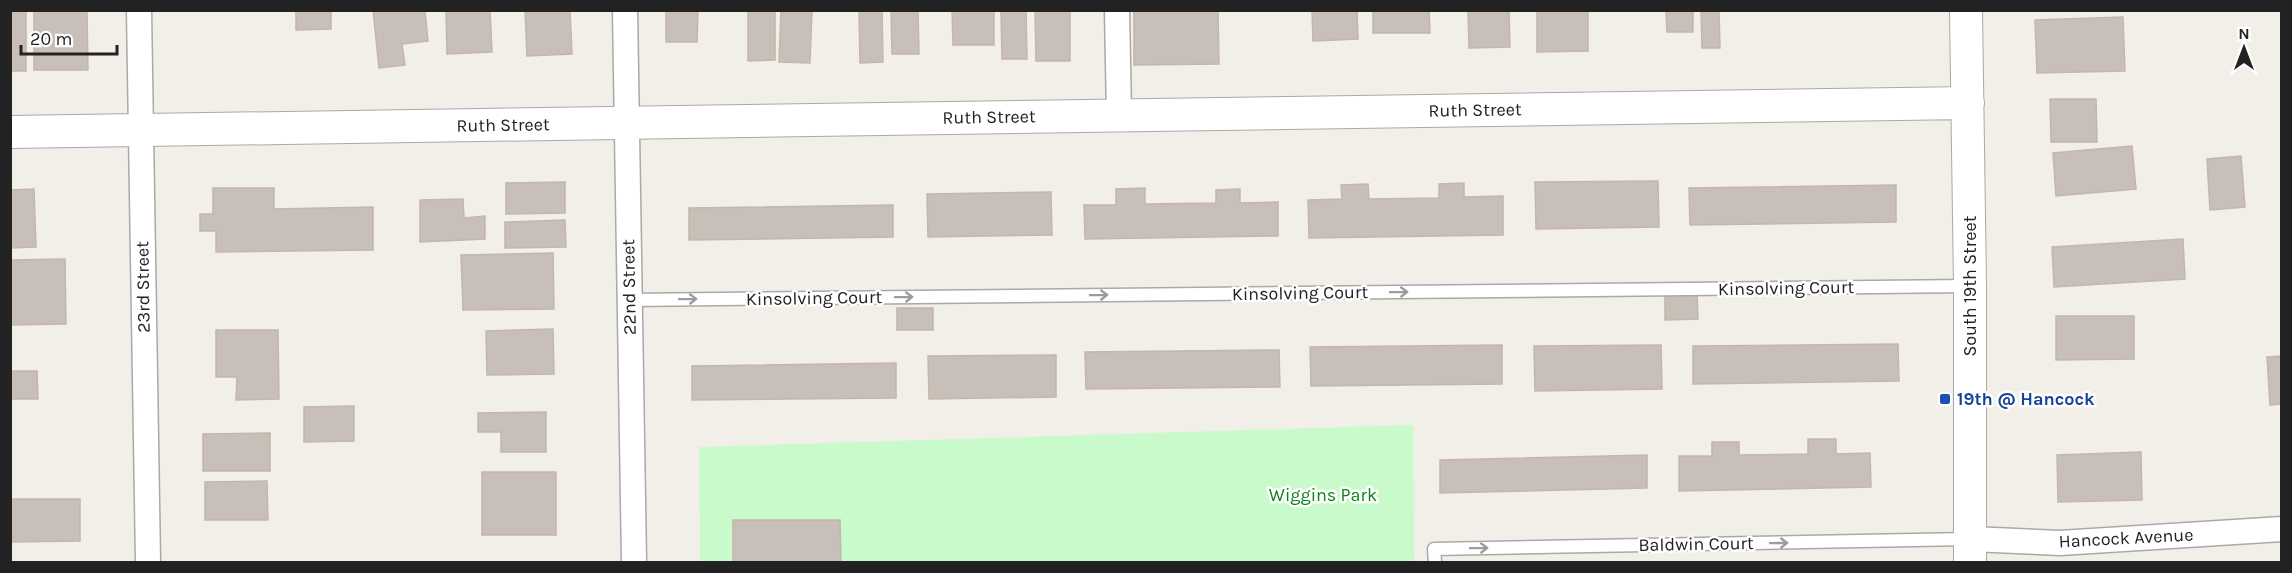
<svg xmlns="http://www.w3.org/2000/svg" width="2292" height="573" viewBox="0 0 2292 573" font-family="Karla,sans-serif">
<style>
.park{fill:#c8facc}
.building{fill:#c7bfb8;stroke:#c4b6ab;stroke-width:1.5}
.lines{fill:none;stroke-linecap:round;stroke-linejoin:round}
.service-casing{stroke:#a9a9a9;stroke-width:15}
.minor-casing{stroke:#a9a9a9;stroke-width:27}
.tertiary-casing{stroke:#a9a9a9;stroke-width:34}
.service{stroke:#fff;stroke-width:12}
.minor{stroke:#fff;stroke-width:24}
.tertiary{stroke:#fff;stroke-width:32}
.oneway{stroke:#9c9c9c}
.transit-dot{fill:#1a4fb4;stroke:#fff;stroke-width:2}
.labels{text-anchor:middle;dominant-baseline:central;stroke-width:5;stroke-linejoin:round;paint-order:stroke}
.street-label{font-size:18px;fill:#222;stroke:#fff}
.transit-label{font-size:18px;font-weight:bold;fill:#164399;stroke:#fff;text-anchor:start}
.park-label{font-size:18px;fill:#0c8416;stroke:#fff}
</style>
<rect width="100%" height="100%" fill="#f2efe9"/>
<!-- park -->
<path class="park" d="M1413 425 1414 562H700L699 447Z"/>
<!-- building -->
<path class="building" d="M10 10H26V71H10Z
M34 10H87L88 70H34Z
M296 10H331V29L296 30Z
M373 10H425L428 41 402 44 405 65 379 68Z
M446 10H490L492 52 447 54Z
M525 10H570L572 54 527 56Z
M666 10H698L697 42H666Z
M748 10H775V60L748 61Z
M781 10H812L810 63 779 62Z
M859 10H882L883 62 860 63Z
M891 10H918L919 54H892Z
M952 10H994V45H953Z
M1001 10H1026L1027 59H1002Z
M1035 10H1070V61H1036Z
M1134 10H1218L1219 64 1134 65Z
M1312 10H1357L1358 39 1313 41Z
M1373 10H1429L1430 33H1373Z
M1468 10H1509L1510 47 1469 48Z
M1537 10H1588V51L1537 52Z
M1666 10H1693V32H1667Z
M1701 10H1719L1720 48H1702Z
M2123 17 2125 71 2037 73 2035 20Z
M2050 99H2096L2097 142H2051Z
M2132 146 2136 189 2056 196 2053 153Z
M2241 156 2245 207 2210 210 2207 159Z
M1658 181 1659 227 1536 229 1535 182Z
M565 182V213L506 214V183Z
M1464 183V197L1503 196V235L1309 238 1308 200 1342 199 1341 185 1368 184 1369 199 1439 198V184Z
M1896 185V222L1690 225 1689 188Z
M213 188H274V209L373 207V250L216 252V231H200V214H213Z
M1145 188V204L1216 203V190L1240 189V203L1278 202V236L1085 239 1084 205H1116V189Z
M34 189 36 247 10 248V190Z
M1051 192 1052 235 928 237 927 194Z
M463 199 464 218 485 216V239L420 242V200Z
M893 205V237L689 240V208Z
M565 220 566 247 505 248V222Z
M2183 239 2185 279 2054 287 2052 247Z
M553 253 554 309 463 310 461 255Z
M65 259 66 324 10 325V260Z
M1697 293 1698 319 1665 320V294Z
M897 308H933V330H897Z
M2056 316H2134V359L2056 360Z
M553 329 554 374 487 375 486 331Z
M216 330H278L279 399 236 400 237 377H216Z
M1898 344 1899 381 1693 384V346Z
M1502 345V384L1311 386 1310 347Z
M1661 345 1662 389 1535 391 1534 346Z
M1279 350 1280 387 1086 389 1085 352Z
M1056 355V397L929 399 928 356Z
M2282 356V404L2270 405 2267 357Z
M896 363V398L692 400V366Z
M10 371H37L38 399H10Z
M354 406V441L304 442V407Z
M546 412V452H501V432H478V413Z
M270 433V471H203V434Z
M1808 439H1836V454L1870 453 1871 487 1679 491V456H1712V442H1739V455L1808 454Z
M2141 452 2142 500 2058 502 2057 455Z
M1647 455V488L1440 493V460Z
M482 472H556V535H482Z
M267 481 268 520H205V482Z
M10 499H80V541L10 542Z
M733 520H840L841 562H733Z"/>
<g class="lines">
<defs>
<path id="service" d="M629 300 1969 286
M1435 562 1434 549 1968 539"/>
<path id="minor" d="M139 10 148 562
M625 10 634 562
M1117 10 1119 115
M1971 539 2060 543 2282 529"/>
<path id="tertiary" d="M1966 10 1970 286V562
M10 132 1968 103"/>
</defs>
<!-- service casing -->
<use href="#service" class="service-casing"/>
<!-- minor casing -->
<use href="#minor" class="minor-casing"/>
<!-- tertiary casing -->
<use href="#tertiary" class="tertiary-casing"/>
<!-- service -->
<use href="#service" class="service"/>
<!-- minor -->
<use href="#minor" class="minor"/>
<!-- tertiary -->
<use href="#tertiary" class="tertiary"/>
</g>
<!-- one-way arrows -->
<defs><path id="oneway-shaft" d="M-6 0H5M1.5-3L5.5 0L1.5 3" fill="none" stroke-width="1.6" stroke-linecap="round" stroke-linejoin="round" transform="scale(1.5)"/></defs>
<g class="oneway">
<use href="#oneway-shaft" transform="translate(1399 292) rotate(-1)"/>
<use href="#oneway-shaft" transform="translate(1099 295) rotate(-1)"/>
<use href="#oneway-shaft" transform="translate(904 297) rotate(-1)"/>
<use href="#oneway-shaft" transform="translate(688 299) rotate(-1)"/>
<use href="#oneway-shaft" transform="translate(1779 543) rotate(-1)"/>
<use href="#oneway-shaft" transform="translate(1479 548) rotate(-1)"/>
</g>
<!-- markers -->
<rect class="transit-dot" x="1939" y="393" width="12" height="12" rx="3"/>
<g class="labels">
<!-- street labels -->
<g class="street-label">
<text transform="translate(1475 110) rotate(-1)">Ruth Street</text>
<text transform="translate(989 117) rotate(-1)">Ruth Street</text>
<text transform="translate(503 125) rotate(-1)">Ruth Street</text>
<text transform="translate(1970 286) rotate(-90)">South 19th Street</text>
<text transform="translate(143 287) rotate(-91)">23rd Street</text>
<text transform="translate(629 287) rotate(-91)">22nd Street</text>
<text transform="translate(1786 288) rotate(-1)">Kinsolving Court</text>
<text transform="translate(1300 293) rotate(-1)">Kinsolving Court</text>
<text transform="translate(814 298) rotate(-1)">Kinsolving Court</text>
<text transform="translate(2126 538) rotate(-3)">Hancock Avenue</text>
<text transform="translate(1696 544) rotate(-1)">Baldwin Court</text>
</g>
<!-- transit labels -->
<g class="transit-label">
<text x="1957" y="399">19th @ Hancock</text>
</g>
<!-- park labels -->
<g class="park-label">
<text x="1323" y="495">Wiggins Park</text>
</g>
</g>
<!-- border -->
<rect width="2292" height="573" fill="none" stroke="#222222" stroke-width="24"/>
<!-- north arrow -->
<g transform="translate(2244 48)" stroke="#ffffff" stroke-width="4.5" paint-order="stroke">
<path d="M0-4.5L10 22L0 15L-10 22Z" fill="#222222"/>
<text y="-9" font-size="16" font-weight="bold" text-anchor="middle" fill="#222222">N</text>
</g>
<!-- scale -->
<path d="M21 45v9h96v-9" fill="none" stroke="#222222" stroke-width="3"/>
<text x="30" y="45" font-size="18" fill="#222222" stroke="#ffffff" stroke-width="4.5" paint-order="stroke">20 m</text>
</svg>
